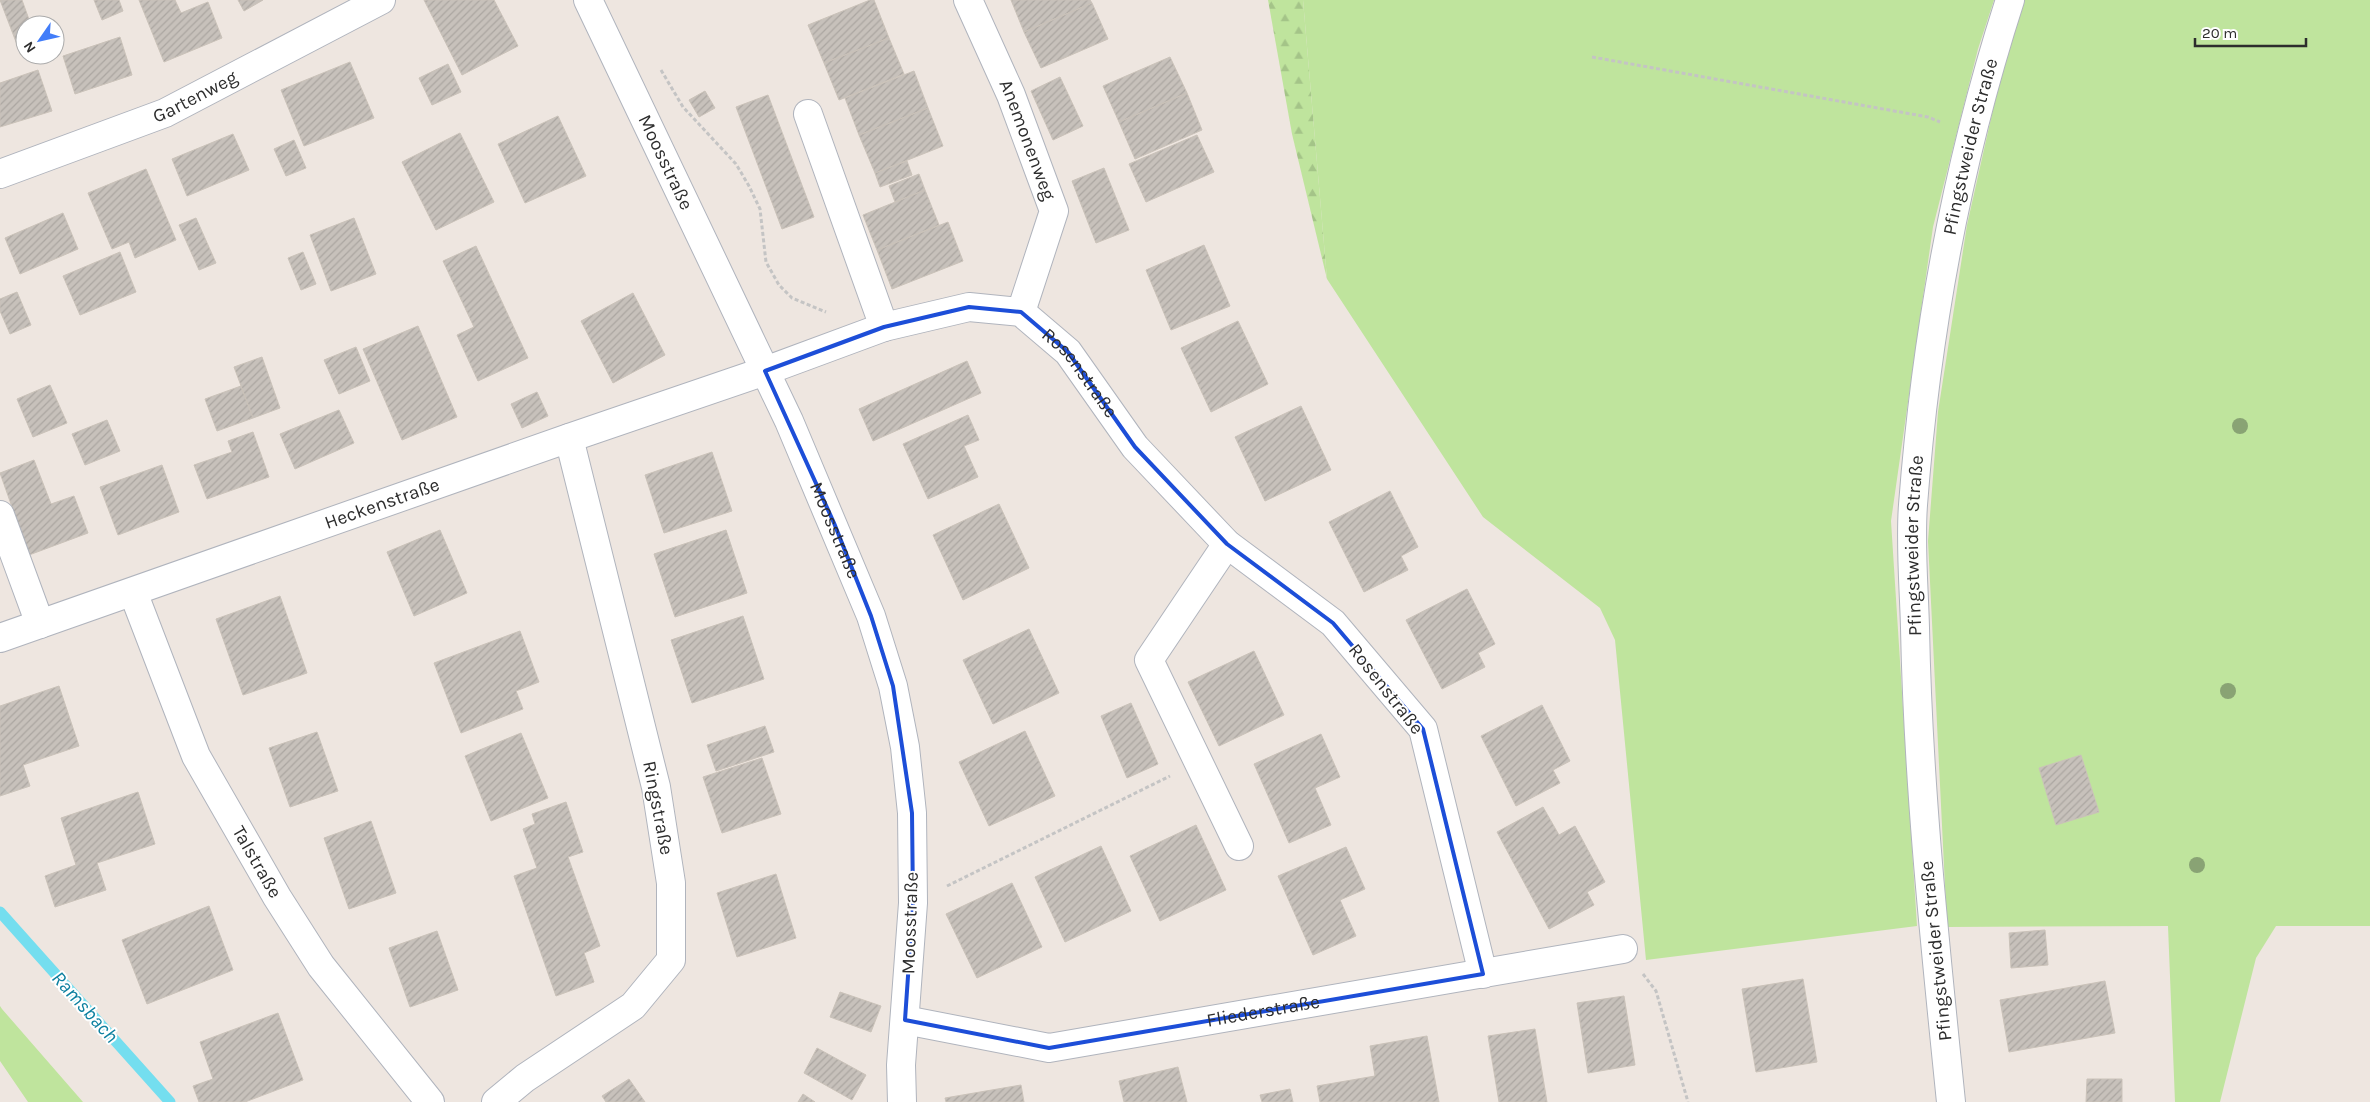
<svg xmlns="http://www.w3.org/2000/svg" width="2370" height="1102" viewBox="0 0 2370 1102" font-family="Karla,sans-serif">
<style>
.grass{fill:#bfe49d}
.forest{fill:url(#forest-firs)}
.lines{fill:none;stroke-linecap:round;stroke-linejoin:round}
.stream{stroke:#74deef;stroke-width:11}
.building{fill:url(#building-hatch);stroke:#cac2b9}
.minor-casing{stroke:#b0b4bd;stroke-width:30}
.path{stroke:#c4c4c4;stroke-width:3;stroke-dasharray:4 2.5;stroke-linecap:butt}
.minor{stroke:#fff;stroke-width:28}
.tree{fill:#89a374}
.marked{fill:none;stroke:#1d4ed8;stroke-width:4;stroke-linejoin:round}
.labels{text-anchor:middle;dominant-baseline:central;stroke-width:4;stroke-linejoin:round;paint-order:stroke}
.street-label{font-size:19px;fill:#2d2d2d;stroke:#fff}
.water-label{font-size:20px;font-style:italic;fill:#0e81a0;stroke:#fff}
</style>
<defs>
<pattern id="forest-firs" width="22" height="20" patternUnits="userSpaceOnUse" patternTransform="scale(1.25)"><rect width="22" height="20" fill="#bfe49d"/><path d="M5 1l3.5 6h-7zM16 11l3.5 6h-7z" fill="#a4c488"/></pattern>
<pattern id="building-hatch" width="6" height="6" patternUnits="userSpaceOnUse" patternTransform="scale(1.25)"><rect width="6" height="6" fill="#c7c1bb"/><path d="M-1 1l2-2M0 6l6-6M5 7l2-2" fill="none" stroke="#aba6a1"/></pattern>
</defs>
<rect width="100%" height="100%" fill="#eee6e0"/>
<!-- grass -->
<path class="grass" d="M1303 0H1994L1978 49 1933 227 1891 521 1917 926 1646 960 1615 640 1600 608 1483 517 1327 279Z
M2022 0H2370V926H2276L2256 958 2220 1102H2175L2168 926 1947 927 1928 541 1938 412 1967 225 1994 105Z
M0 1006 2 1009 83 1102H28L0 1061Z"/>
<!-- forest -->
<path class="forest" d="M1268 0H1303L1327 279 1292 134Z"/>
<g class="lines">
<!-- stream -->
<path class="stream" d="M0 912 170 1102"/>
</g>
<!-- building -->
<path class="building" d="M0 0H22L31 25H25V53L21 55Z
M94 0H119L123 11 102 20Z
M139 0H175L181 13 208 2 222 38 164 62Z
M238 0H263L244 11Z
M424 0H494L518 46 462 75Z
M870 0H874L889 38 824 63 808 25Z
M1011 0H1090L1092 3 1024 32Z
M1092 3 1108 39 1041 68 1024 32Z
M120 37 132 75 75 94 63 56Z
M889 38 904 74 839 100 824 63Z
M1170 57 1187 93 1119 122 1103 86Z
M350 62 374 118 304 146 281 90Z
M448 64 461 92 432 105 419 78Z
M38 70 52 111 0 127V83Z
M914 71 928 108 859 135 845 98Z
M1060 77 1083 126 1053 140 1031 91Z
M705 91 715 108 699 117 689 100Z
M1187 93 1202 130 1135 159 1119 122Z
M768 95 814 217 782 229 736 107Z
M928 108 943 146 875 173 859 135Z
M558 116 586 176 525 203 498 144Z
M460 133 494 202 436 230 402 162Z
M233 134 249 170 187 196 172 159Z
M1197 135 1214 172 1146 202 1129 164Z
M294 140 306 168 286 176 274 149Z
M907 161 912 175 880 187 875 173Z
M1104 168 1129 230 1096 243 1072 181Z
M146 169 176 240 135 258 129 242 112 249 88 193Z
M919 174 925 190 895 202 889 186Z
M925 190 939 225 877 250 863 215Z
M63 213 78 249 20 274 5 238Z
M196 218 216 263 199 270 179 225Z
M354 218 376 274 331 291 310 235Z
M948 222 963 261 892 289 877 250Z
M1204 245 1230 306 1171 330 1146 270Z
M476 246 528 358 478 381 457 335 474 327 443 261Z
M120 252 136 292 80 315 63 276Z
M303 252 316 284 301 290 288 258Z
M17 292 31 325 10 334 0 311V299Z
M633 293 665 355 613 383 581 321Z
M1238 321 1268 384 1211 412 1181 348Z
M418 326 457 417 402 440 363 349Z
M356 347 370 381 339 394 324 360Z
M262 357 280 408 253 418 234 367Z
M967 361 981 393 873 441 859 409Z
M50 385 67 423 33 437 17 399Z
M241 386 253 418 217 431 205 399Z
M537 392 548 416 522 428 511 404Z
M1301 406 1331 470 1265 501 1235 437Z
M339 410 354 443 295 469 280 434Z
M968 415 979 440 964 446 978 477 928 499 903 444Z
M107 420 120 451 85 465 72 434Z
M253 432 269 477 207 499 194 465 232 452 228 441Z
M712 452 732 511 664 533 645 475Z
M34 460 51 504 74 496 88 533 29 555 0 473Z
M162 465 179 512 118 535 100 487Z
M1390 491 1418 547 1401 556 1408 570 1364 592 1329 522Z
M999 504 1029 568 963 600 933 535Z
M440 530 467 593 414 616 387 552Z
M726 530 747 593 675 617 654 554Z
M1467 589 1495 644 1478 653 1485 667 1442 689 1406 620Z
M280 596 307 673 243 695 216 619Z
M743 616 764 679 692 703 671 640Z
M1029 629 1059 693 993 724 963 660Z
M520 631 539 682 516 691 523 709 461 733 434 663Z
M1254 651 1284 715 1219 746 1188 682Z
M59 686 79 746 23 765 30 786 0 796V706Z
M1131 703 1158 764 1127 778 1101 716Z
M1542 705 1570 761 1553 770 1560 783 1516 806 1481 736Z
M765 726 774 752 716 771 707 745Z
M1025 731 1055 796 989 826 959 762Z
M317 732 338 791 290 807 269 748Z
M521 733 548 798 491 821 465 756Z
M1321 734 1340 777 1315 788 1331 825 1289 843 1254 764Z
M2081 755 2099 812 2056 825 2039 768Z
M762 758 781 814 722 833 703 777Z
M138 792 155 844 97 863 106 890 55 907 45 876 76 865 61 818Z
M566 802 583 852 568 857 600 946 584 953 594 982 556 996 514 876 537 868 523 829 535 824 532 814Z
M1543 807 1559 835 1575 826 1605 882 1587 892 1594 905 1549 929 1497 832Z
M371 821 396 893 349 909 324 838Z
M1196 825 1226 890 1160 921 1130 856Z
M1101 846 1131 911 1065 942 1035 877Z
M1346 847 1365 889 1340 900 1356 936 1313 955 1278 876Z
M776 874 796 938 737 957 717 893Z
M1012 883 1042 947 977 978 946 914Z
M209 906 233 970 147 1004 122 940Z
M2045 930 2048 965 2011 968 2009 933Z
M437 931 458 990 410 1007 389 948Z
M1803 979 1817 1062 1756 1072 1742 989Z
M2105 981 2115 1033 2009 1052 2000 1000Z
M840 992 881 1006 871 1032 830 1017Z
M1624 996 1635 1065 1588 1073 1577 1003Z
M278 1013 303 1080 245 1102H199L193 1086 213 1079 200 1042Z
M1535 1029 1547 1102H1499L1488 1036Z
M1427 1036 1439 1102H1320L1317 1086 1375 1076 1370 1046Z
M817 1048 866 1075 852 1100 804 1073Z
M1178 1067 1187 1102H1124L1119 1081Z
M629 1079 645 1102H606L602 1096Z
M2087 1079H2122V1102H2086Z
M1021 1085 1024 1102H946L945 1098Z
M1290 1089 1293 1102H1262L1260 1095Z
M803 1094 815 1102H798Z"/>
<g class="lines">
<defs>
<g id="minor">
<path id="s1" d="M588 0 789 421 871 616 893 686 905 747 912 813 913 903 901 1065 902 1102"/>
<path id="s2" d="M968 0 1011 95 1054 211 1021 312"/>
<path d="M808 114 884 327"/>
<path id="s3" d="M0 174 165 113 381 0"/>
<path d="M0 515 40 624"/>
<path d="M1227 544 1149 660 1239 846"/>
<path id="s4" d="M133 592 196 756 277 897 321 966 430 1102"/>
<path id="s5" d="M0 638 569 438 765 371 884 327 969 307 1021 312 1068 352 1135 447 1227 544 1333 623 1423 729 1483 974"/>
<path id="s6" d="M905 1020 1049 1048 1623 949"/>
<path d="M496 1102 525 1078 633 1006 671 960V883L656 787 569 438"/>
<path id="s7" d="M1951 1102C1935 944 1918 786 1915 628 1914 587 1910 545 1913 505 1926 333 1957 164 2010 0"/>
</g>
</defs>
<!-- minor casing -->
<use href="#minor" class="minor-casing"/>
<!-- path -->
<path class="path" d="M1592 57 1928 117 1940 122
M661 70 683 107 736 164 749 186 760 209 766 262 779 285 792 298 826 312
M947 886 1170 776
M1643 974 1656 991 1688 1102"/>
<!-- minor -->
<use href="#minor" class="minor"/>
</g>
<!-- trees -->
<g class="tree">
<circle cx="2240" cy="426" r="8"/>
<circle cx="2228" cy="691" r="8"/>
<circle cx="2197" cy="865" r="8"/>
</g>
<!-- marked area -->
<path class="marked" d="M969 307 1021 312 1068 352 1135 447 1227 544 1333 623 1423 729 1483 974 1049 1048 905 1020 913 903 912 813 893 686 871 616 834 523 765 371 884 327Z"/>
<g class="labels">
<!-- street labels -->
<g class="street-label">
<text stroke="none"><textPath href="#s3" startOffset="210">Gartenweg</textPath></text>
<text stroke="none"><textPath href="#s2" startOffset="152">Anemonenweg</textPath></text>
<text stroke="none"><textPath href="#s7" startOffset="962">Pfingstweider Straße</textPath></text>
<text stroke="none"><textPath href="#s1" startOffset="180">Moosstraße</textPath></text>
<text stroke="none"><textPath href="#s5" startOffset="1162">Rosenstraße</textPath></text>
<text stroke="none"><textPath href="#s5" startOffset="405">Heckenstraße</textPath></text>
<text stroke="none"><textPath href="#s1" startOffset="585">Moosstraße</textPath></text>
<text stroke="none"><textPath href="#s7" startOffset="558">Pfingstweider Straße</textPath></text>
<text transform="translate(1386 689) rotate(52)">Rosenstraße</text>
<text transform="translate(658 808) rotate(79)">Ringstraße</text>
<text stroke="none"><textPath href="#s4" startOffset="298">Talstraße</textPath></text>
<text transform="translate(910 923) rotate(-88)">Moosstraße</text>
<text transform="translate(1936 951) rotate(-96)">Pfingstweider Straße</text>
<text stroke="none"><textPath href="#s6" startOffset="364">Fliederstraße</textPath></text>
</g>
<!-- water labels -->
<g class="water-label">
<text transform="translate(85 1007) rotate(48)">Ramsbach</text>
</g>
</g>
<!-- north arrow -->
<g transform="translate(40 40) rotate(236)"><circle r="24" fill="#ffffff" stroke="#ababab"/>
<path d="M0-4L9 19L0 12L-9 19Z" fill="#427df9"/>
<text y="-8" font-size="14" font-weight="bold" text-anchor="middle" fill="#2d2d2d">N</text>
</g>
<!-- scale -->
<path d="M2195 38v8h111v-8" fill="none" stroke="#2d2d2d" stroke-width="2.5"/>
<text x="2202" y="38" font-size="15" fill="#2d2d2d" stroke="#ffffff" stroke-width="4" paint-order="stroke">20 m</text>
</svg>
